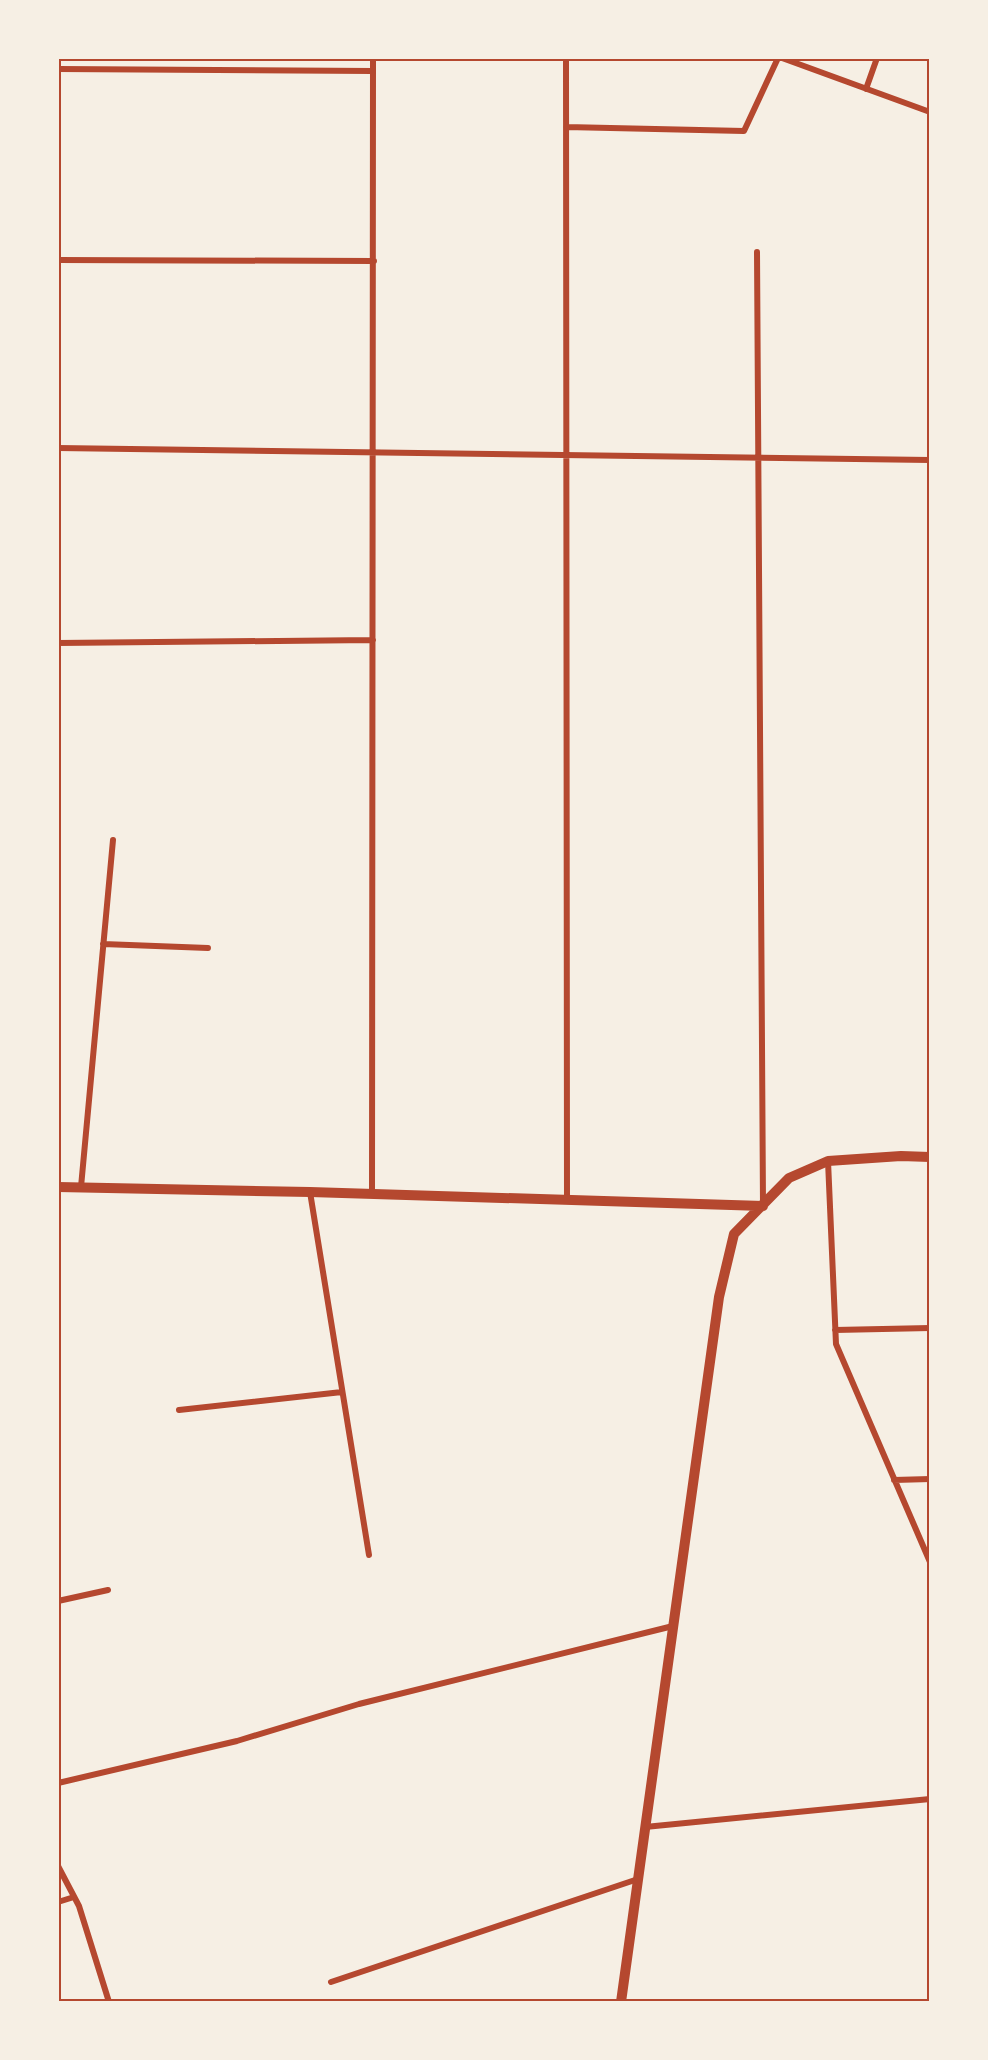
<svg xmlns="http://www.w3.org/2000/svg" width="988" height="2060" viewBox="0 0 988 2060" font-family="'DM Sans',sans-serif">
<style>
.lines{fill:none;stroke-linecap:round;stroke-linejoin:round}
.minor{stroke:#b5482f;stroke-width:6}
.tertiary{stroke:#b5482f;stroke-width:10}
.neatline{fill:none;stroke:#b5482f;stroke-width:2}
</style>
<rect width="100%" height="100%" fill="#f6efe4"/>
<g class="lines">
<!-- minor -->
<path class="minor" d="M566 58 567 1200
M782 58 930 112
M58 69 373 71
M866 89 877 58
M566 127 744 131 778 58
M757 252 763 1205
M58 260 374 261
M58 448 930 460
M58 643 373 640
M103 944 208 948
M828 1161 836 1344 930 1562
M81 1187 113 840
M310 1192 369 1555
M372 1194 373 58
M835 1330 930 1328
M179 1410 342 1392
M894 1480 930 1479
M58 1601 108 1590
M58 1783 237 1741 359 1704 673 1626
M645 1827 930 1799
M58 1866 79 1906 109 2002
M58 1902 74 1897
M331 1982 638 1879"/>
<!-- tertiary -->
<path class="tertiary" d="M58 1187 310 1192 763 1206
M621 2002 719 1297 734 1234 789 1178 828 1161 901 1156 930 1157"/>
</g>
<!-- border -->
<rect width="988" height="2060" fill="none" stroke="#f6efe4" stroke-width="120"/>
<rect x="60" y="60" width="868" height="1940" class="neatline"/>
</svg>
